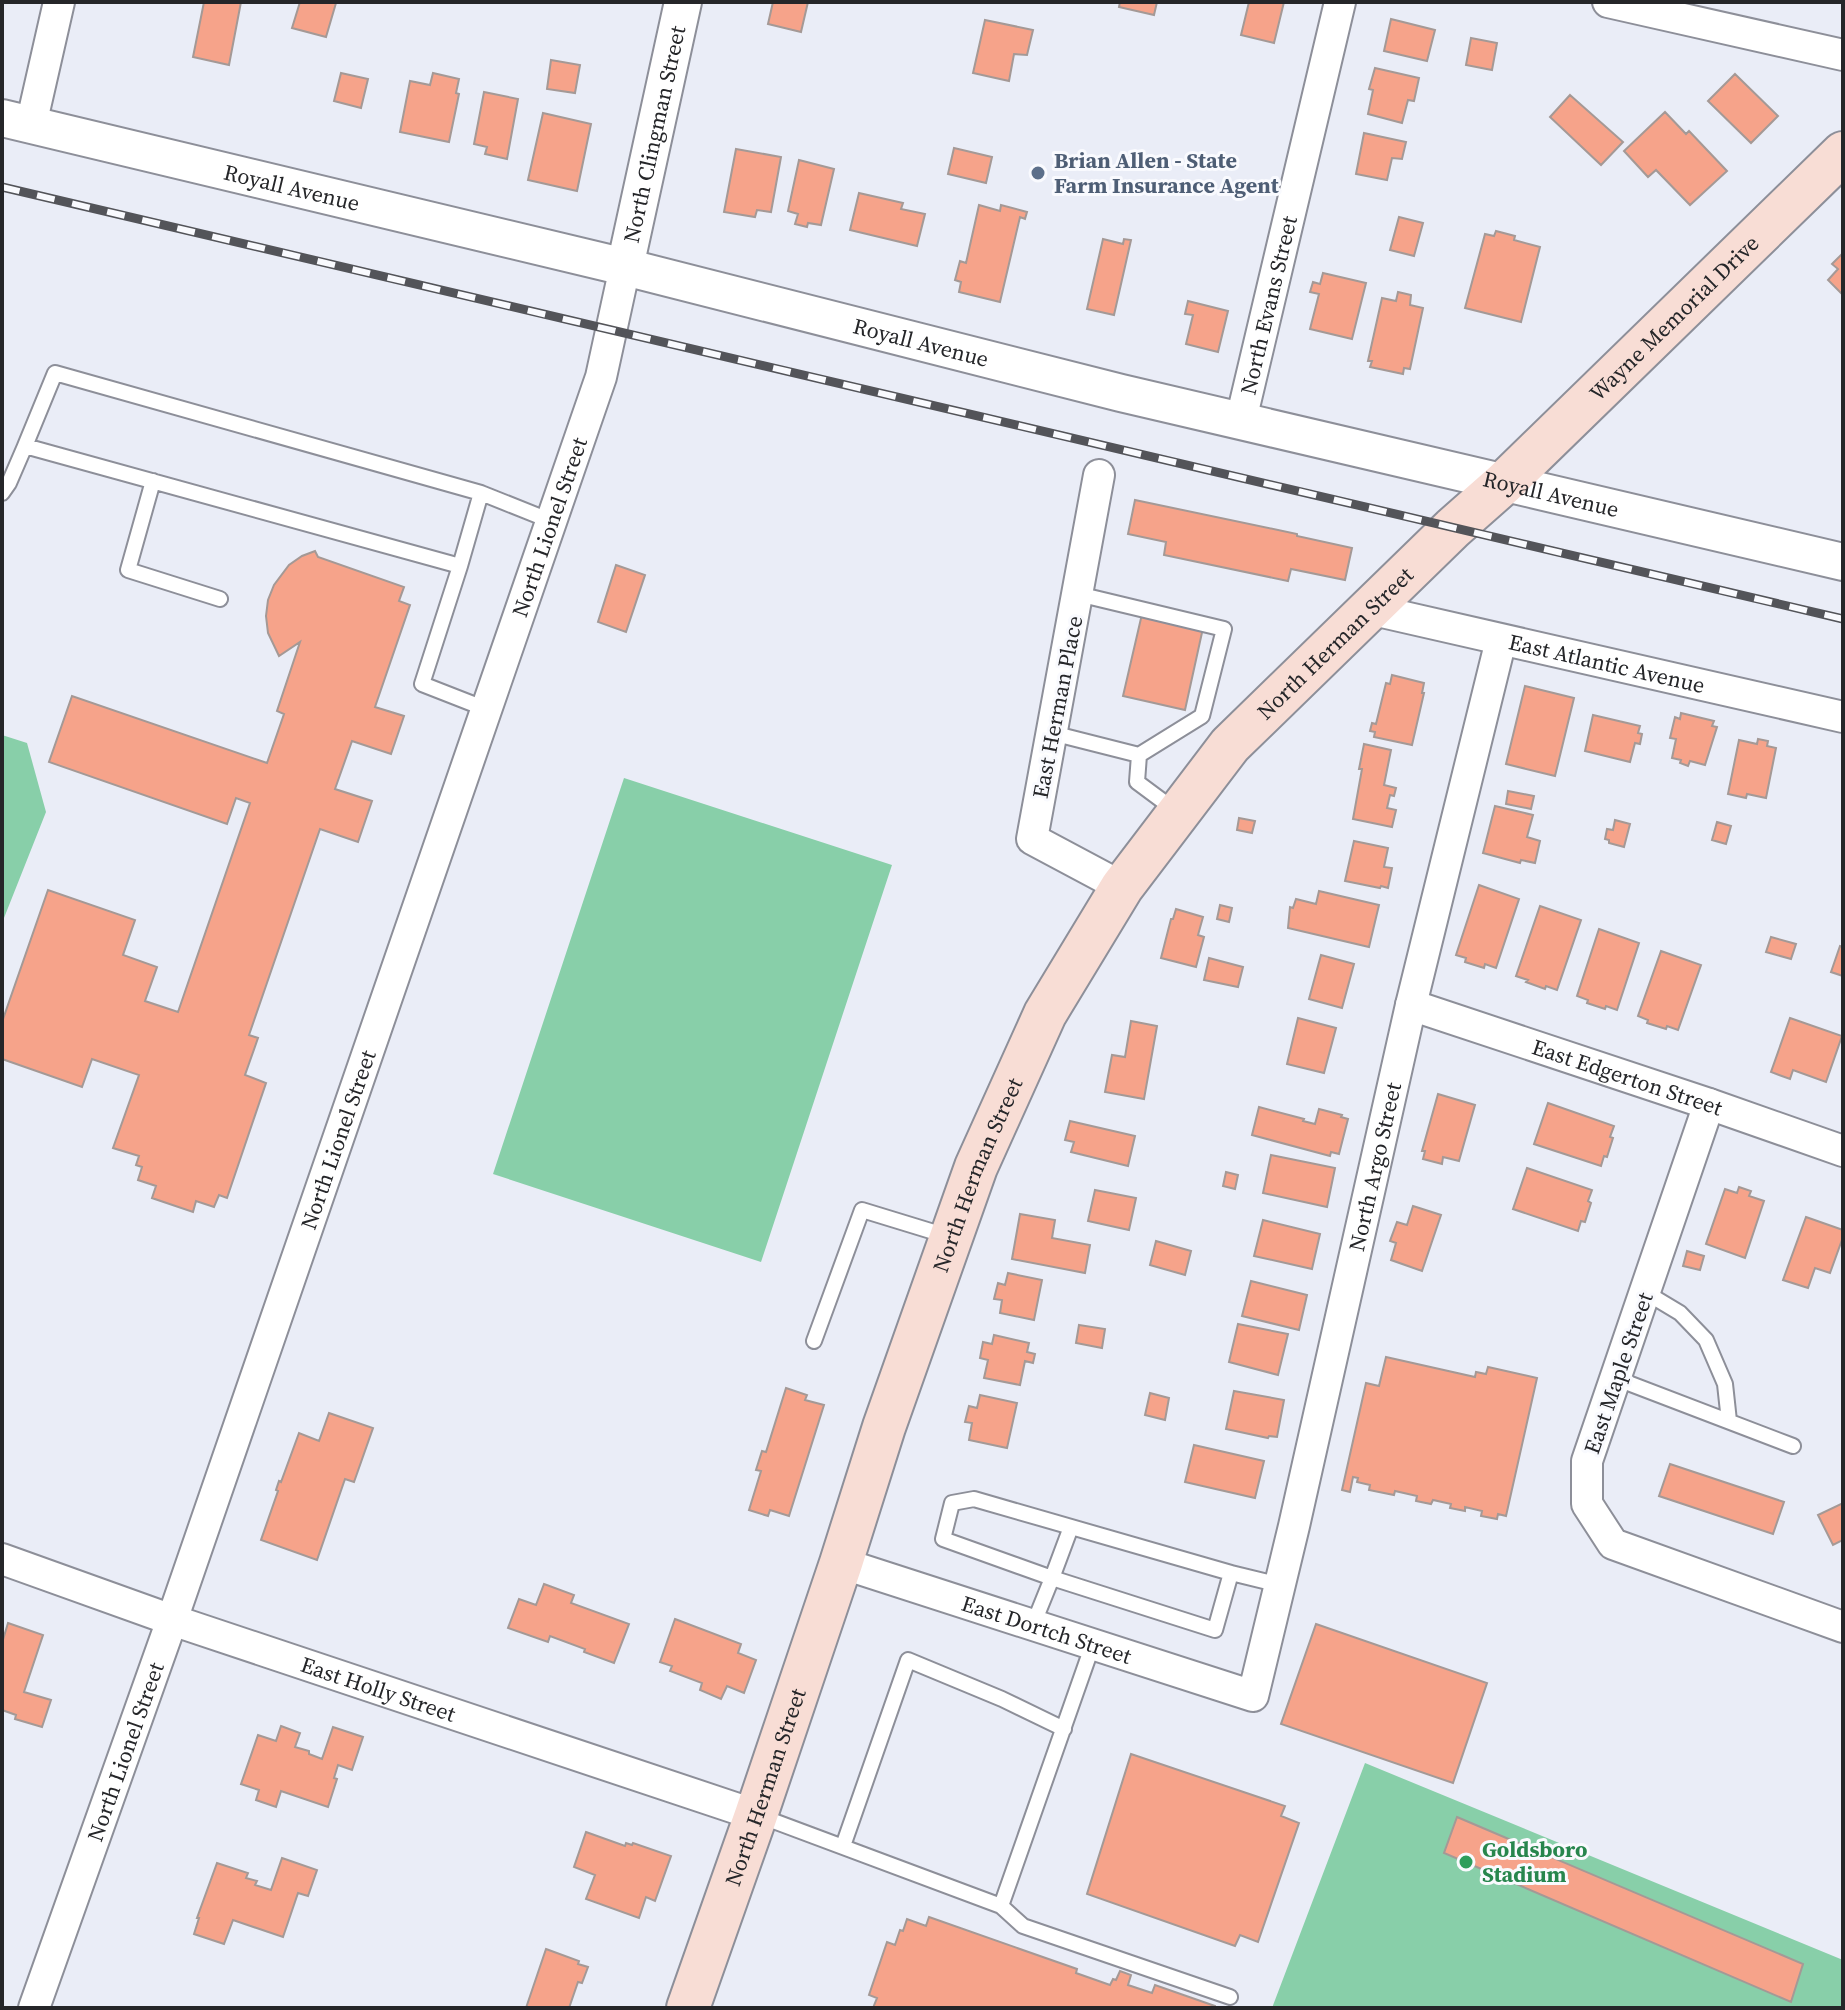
<svg xmlns="http://www.w3.org/2000/svg" width="1845" height="2010" viewBox="0 0 1845 2010" font-family="'Source Serif 4',serif">
<style>
.green{fill:#88cfa9}
.building{fill:#f6a38a;stroke:#a49996;stroke-width:2}
.lines{fill:none;stroke-linecap:round;stroke-linejoin:round}
.service-casing{stroke:#8d8f99;stroke-width:18}
.minor-casing{stroke:#8d8f99;stroke-width:34}
.tertiary-casing{stroke:#8d8f99;stroke-width:40}
.secondary-casing{stroke:#8d8f99;stroke-width:46}
.service{stroke:#fff;stroke-width:14}
.minor{stroke:#fff;stroke-width:30}
.tertiary{stroke:#fff;stroke-width:36}
.secondary{stroke:#f8ddd5;stroke-width:42}
.rail-casing{stroke:#535459;stroke-width:9}
.rail{stroke:#f9fafe;stroke-width:6;stroke-dasharray:18;stroke-linecap:butt}
.service-dot{fill:#5c6f8a;stroke:#f9fafe;stroke-width:3}
.leisure-dot{fill:#2e9e5b;stroke:#f9fafe;stroke-width:3}
.labels{text-anchor:middle;dominant-baseline:central;stroke-width:6;stroke-linejoin:round;paint-order:stroke}
.street-label{font-size:22px;fill:#252629;stroke:#f9fafe}
.service-label{font-size:22px;font-weight:bold;fill:#4e5e75;stroke:#f9fafe;text-anchor:start}
.leisure-label{font-size:22px;font-weight:bold;fill:#27864d;stroke:#f9fafe;text-anchor:start}
</style>
<rect width="100%" height="100%" fill="#eaedf7"/>
<!-- green -->
<path class="green" d="M2 735 27 743 46 812 2 923Z
M624 778 892 865 761 1262 493 1174Z
M1365 1763 1843 1960V2008H1272Z"/>
<!-- building -->
<path class="building" d="M204 2H241L229 65 193 57Z
M300 2 336 3 326 37 292 28Z
M773 2H808L801 32 768 24Z
M1120 2H1157L1154 15 1119 7Z
M1249 2H1284L1274 43 1241 35Z
M1391 19 1435 30 1427 61 1384 51Z
M985 20 1033 30 1027 55 1014 54 1009 81 973 73Z
M1471 38 1497 43 1492 70 1466 65Z
M551 60 580 65 575 93 547 89Z
M1375 68 1419 78 1414 101 1408 100 1402 123 1368 114 1373 90 1369 89Z
M341 73 368 79 361 108 334 101Z
M433 73 459 79 456 93 459 94 449 142 400 132 410 81 430 85Z
M1735 74 1778 116 1751 143 1708 101Z
M484 92 518 99 507 159 485 154 487 147 474 144Z
M1570 95 1623 142 1601 165 1550 117Z
M1665 112 1686 134 1689 131 1727 171 1690 205 1656 170 1648 177 1624 151Z
M543 113 591 124 577 191 528 180Z
M1364 133 1406 142 1402 159 1392 158 1387 180 1356 174Z
M954 148 992 157 986 183 948 174Z
M736 149 781 157 771 212 757 210 755 217 724 212Z
M799 160 834 169 821 225 808 223 807 227 795 224 798 214 788 211Z
M859 193 903 203 901 209 925 214 917 246 850 230Z
M979 205 1000 211 1001 205 1027 212 1025 219 1020 217 1000 302 959 292 961 282 955 280 960 261 966 263Z
M1399 217 1423 223 1414 256 1390 250Z
M1496 231 1515 236 1514 240 1540 247 1521 322 1465 308 1485 234 1494 236Z
M1103 239 1123 244 1124 239 1131 240 1114 315 1087 309Z
M1843 253V295L1828 280 1838 269 1832 264Z
M1323 273 1366 283 1352 339 1310 329 1319 294 1310 292 1313 282 1320 284Z
M1398 292 1411 295 1410 305 1423 308 1410 369 1404 368 1403 374 1370 367 1372 361H1368L1382 298 1396 301Z
M1188 301 1228 311 1218 352 1186 344 1193 315 1185 314Z
M1135 500 1297 534V536L1352 548 1345 580 1291 569 1288 581 1164 555 1166 542 1128 534Z
M315 551 318 557 404 587 399 601 410 605 375 707 404 716 391 754 352 741 335 789 372 801 358 842 320 829 249 1035 258 1038 245 1075 266 1083 227 1198 219 1195 214 1207 196 1201 193 1212 152 1198 156 1186 138 1180 142 1167 136 1165 139 1156 113 1148 139 1075 92 1059 82 1087 2 1059V1022L48 890 135 920 123 955 157 967 145 1001 178 1012 250 803 236 798 227 824 49 762 72 696 267 763 284 714 277 711 300 642 279 656 268 633 266 616 268 600 274 585 289 565 302 556Z
M616 565 645 575 626 632 598 622Z
M1142 614 1203 628 1185 710 1123 696Z
M1392 675 1424 683 1422 693H1424L1412 745 1374 737 1375 732 1370 731 1372 723 1376 724 1386 683 1390 684Z
M1525 686 1574 698 1555 776 1506 764Z
M1681 713 1714 721 1712 726 1717 727 1705 765 1690 761 1688 766 1680 763 1681 760 1672 758 1676 739 1670 738 1675 717 1680 719Z
M1593 715 1640 726 1638 733 1642 734 1640 744 1635 743 1630 762 1585 751Z
M1758 739 1768 741 1767 746 1776 748 1766 798 1747 794 1746 798 1728 794 1739 740 1757 744Z
M1364 744 1391 750 1384 785 1396 788 1394 796 1390 795 1387 808 1396 810 1392 827 1353 819 1362 769H1359Z
M1508 791 1534 796 1531 809 1506 804Z
M1495 806 1533 815 1527 837 1540 841 1535 863 1521 860 1520 863 1483 853Z
M1239 818 1255 821 1252 833 1237 830Z
M1615 820 1630 824 1624 847 1609 843V840L1605 839 1607 829 1613 830Z
M1717 822 1731 826 1726 844 1712 840Z
M1354 841 1388 848 1384 867 1392 868 1388 888 1381 886 1380 888 1345 881Z
M1479 885 1519 899 1496 968 1485 964 1484 968 1465 962 1466 958 1456 955Z
M1319 891 1379 905 1369 947 1288 928 1290 907 1293 908 1296 899 1316 904Z
M1220 905 1232 908 1229 922 1217 919Z
M1540 906 1581 920 1557 990 1546 986 1545 989 1526 982 1528 980 1516 976Z
M1176 909 1203 917 1198 935 1204 937 1196 967 1161 958 1171 919H1173Z
M1599 929 1639 943 1617 1010 1606 1006 1605 1009 1587 1003 1588 1000 1577 996Z
M1771 937 1796 944 1791 959 1766 952Z
M1840 946 1843 947V976L1831 972Z
M1661 951 1701 965 1678 1030 1667 1026 1666 1029 1647 1023 1648 1020 1638 1016Z
M1321 955 1354 964 1342 1008 1309 999Z
M1209 958 1243 967 1238 987 1204 980Z
M1298 1018 1336 1028 1324 1073 1287 1064Z
M1790 1018 1842 1036 1826 1082 1793 1070 1790 1079 1771 1072Z
M1131 1021 1157 1026 1144 1099 1105 1092 1112 1055 1125 1057Z
M1438 1094 1475 1105 1459 1161 1443 1157 1442 1164 1423 1159 1425 1151H1422Z
M1548 1103 1614 1126 1610 1137 1613 1138 1607 1157 1604 1156 1601 1166 1534 1144Z
M1259 1107 1304 1119 1303 1121 1315 1124 1319 1109 1342 1115 1341 1117 1348 1119 1339 1154 1331 1152 1330 1156 1252 1135Z
M1070 1121 1135 1136 1128 1166 1071 1152 1074 1142 1065 1140Z
M1271 1155 1335 1168 1327 1207 1263 1193Z
M1527 1168 1592 1190 1588 1201 1591 1203 1585 1222 1581 1221 1578 1231 1513 1209Z
M1226 1172 1238 1175 1235 1189 1223 1186Z
M1739 1187 1751 1191 1749 1196 1764 1201 1745 1258 1706 1244 1725 1189 1737 1193Z
M1095 1190 1136 1198 1129 1230 1088 1221Z
M1413 1206 1441 1215 1422 1271 1391 1260 1396 1243 1390 1241 1397 1222 1407 1225Z
M1020 1214 1055 1220 1052 1238 1090 1245 1085 1273 1012 1259Z
M1806 1217 1843 1230V1237L1830 1273 1815 1268 1808 1288 1783 1280Z
M1263 1220 1320 1234 1312 1269 1254 1256Z
M1156 1241 1191 1251 1185 1275 1150 1265Z
M1687 1251 1704 1256 1700 1270 1683 1266Z
M1008 1273 1042 1280 1034 1320 1000 1313 1002 1300 994 1299 998 1283 1005 1285Z
M1251 1281 1307 1295 1299 1330 1242 1316Z
M1238 1324 1288 1334 1278 1375 1229 1362Z
M1079 1325 1105 1329 1102 1348 1076 1343Z
M994 1335 1029 1343 1027 1352 1035 1354 1033 1363 1025 1361 1020 1385 984 1378 988 1360 980 1358 983 1342 992 1344Z
M1386 1357 1475 1377 1476 1372 1486 1374 1488 1367 1537 1378 1506 1516 1498 1514 1497 1519 1481 1516 1482 1511 1465 1507V1511L1450 1508 1451 1504 1433 1500 1431 1504 1416 1501 1417 1496 1395 1491 1394 1495 1369 1490 1370 1485 1357 1482 1358 1478 1353 1477 1350 1492 1342 1490 1366 1383 1379 1386Z
M786 1388 807 1395 805 1400 824 1405 789 1516 770 1510 768 1516 749 1510 761 1471 756 1470 762 1451 766 1452Z
M1234 1391 1284 1400 1277 1437 1269 1436 1268 1438 1226 1429Z
M1150 1393 1169 1398 1165 1420 1145 1415Z
M980 1395 1017 1403 1007 1448 969 1440 972 1423 965 1422 969 1406 977 1408Z
M329 1413 373 1428 354 1482 345 1479 317 1560 261 1540 278 1491 276 1490 279 1481 281 1482 299 1433 319 1441Z
M1194 1445 1264 1461 1255 1498 1185 1482Z
M1670 1464 1784 1502 1773 1534 1659 1496Z
M1843 1503V1540L1833 1545 1818 1515Z
M544 1584 574 1595 571 1603 629 1624 614 1663 584 1652 585 1649 550 1636 548 1642 508 1628 519 1599 536 1605Z
M675 1619 741 1644 738 1653 756 1660 744 1693 727 1686 721 1699 700 1690 702 1683 670 1671 672 1666 660 1662Z
M8 1623 43 1635 24 1692 51 1700 42 1727 15 1719 16 1715 2 1710V1643Z
M1316 1624 1487 1683 1453 1783 1281 1724Z
M281 1726 300 1733 295 1747 309 1751V1754L322 1759 333 1727 363 1737 352 1770 338 1765 334 1778 337 1779 328 1807 281 1791 276 1807 256 1800 259 1790 241 1784 258 1735 276 1741Z
M1131 1754 1285 1806 1281 1816 1299 1823 1258 1942 1240 1935 1235 1946 1087 1894Z
M1457 1817 1803 1964 1791 2002 1444 1853Z
M586 1832 625 1846 626 1843 632 1845 633 1843 671 1856 655 1901 646 1897 639 1918 586 1899 595 1875 574 1867Z
M282 1858 317 1870 308 1896 298 1893 283 1937 233 1920 224 1944 194 1934 199 1918H197L217 1863 248 1873 246 1878 257 1881 255 1885 271 1890Z
M929 1917 1077 1969 1076 1973 1110 1985 1113 1979 1116 1980 1120 1971 1131 1975 1128 1985 1152 1993 1155 1985 1215 2006V2008H873L877 1998 869 1995 887 1942 895 1945 900 1930 903 1931 907 1919 926 1926Z
M546 1949 579 1961 578 1964 588 1967 582 1983 578 1982 569 2008H526Z"/>
<g class="lines">
<defs>
<path id="service" d="M153 481 128 570 220 599
M2 493 9 483 25 446
M481 493 460 566 25 446 55 373 481 493 551 521
M460 566 422 684 486 709
M1052 733 1139 755 1202 716 1224 629 1078 594
M1139 755 1137 782 1176 811
M1645 1292 1680 1313 1706 1340 1725 1384 1729 1421
M814 1341 862 1210 947 1236
M1615 1378 1793 1446
M1231 1573 1280 1585
M1033 1625 1052 1578 1215 1630 1231 1573 974 1499 952 1503 943 1539 1052 1578 1071 1527
M760 1816 1001 1906 1093 1644
M843 1846 908 1660 1002 1699 1064 1729
M1001 1906 1023 1926 1230 1997"/>
<g id="minor">
<path d="M1608 2 1843 55"/>
<path d="M31 125 59 2"/>
<path id="s1" d="M1241 420 1340 2"/>
<path d="M1099 475 1032 839 1122 887"/>
<path id="s2" d="M1369 609 1843 717"/>
<path id="s3" d="M1411 1005 1709 1104 1843 1151"/>
<path d="M1709 1104 1587 1461V1504L1613 1544 1843 1627"/>
<path id="s4" d="M2 1559 172 1620 756 1815"/>
<path id="s5" d="M841 1563 1253 1696 1294 1526 1411 1005 1501 640"/>
<path id="s6" d="M34 2008 172 1620 601 377 625 267"/>
</g>
<g id="tertiary">
<path id="s7" d="M2 118 625 267 1121 393 1843 562"/>
<path id="s8" d="M625 267 683 2"/>
</g>
<g id="secondary">
<path id="s9" d="M688 2008 756 1815 841 1563 884 1427 976 1167 1045 1014 1122 887 1230 745 1453 528 1504 483 1843 153"/>
</g>
</defs>
<!-- service casing -->
<use href="#service" class="service-casing"/>
<!-- minor casing -->
<use href="#minor" class="minor-casing"/>
<!-- tertiary casing -->
<use href="#tertiary" class="tertiary-casing"/>
<!-- secondary casing -->
<use href="#secondary" class="secondary-casing"/>
<!-- service -->
<use href="#service" class="service"/>
<!-- minor -->
<use href="#minor" class="minor"/>
<!-- tertiary -->
<use href="#tertiary" class="tertiary"/>
<!-- secondary -->
<use href="#secondary" class="secondary"/>
<defs>
<path id="rail" d="M2 187 1843 619"/>
</defs>
<!-- rail casing -->
<use href="#rail" class="rail-casing"/>
<!-- rail -->
<use href="#rail" class="rail"/>
</g>
<!-- markers -->
<circle class="service-dot" cx="1038" cy="173" r="8"/>
<circle class="leisure-dot" cx="1466" cy="1862" r="8"/>
<g class="labels">
<!-- street labels -->
<g class="street-label">
<text stroke="none"><textPath href="#s8" startOffset="136">North Clingman Street</textPath></text>
<text stroke="none"><textPath href="#s7" startOffset="298">Royall Avenue</textPath></text>
<text stroke="none"><textPath href="#s1" startOffset="118">North Evans Street</textPath></text>
<text stroke="none"><textPath href="#s9" startOffset="2000">Wayne Memorial Drive</textPath></text>
<text stroke="none"><textPath href="#s7" startOffset="946">Royall Avenue</textPath></text>
<text stroke="none"><textPath href="#s7" startOffset="1594">Royall Avenue</textPath></text>
<text stroke="none"><textPath href="#s6" startOffset="1568">North Lionel Street</textPath></text>
<text stroke="none"><textPath href="#s9" startOffset="1530">North Herman Street</textPath></text>
<text stroke="none"><textPath href="#s2" startOffset="244">East Atlantic Avenue</textPath></text>
<text transform="translate(1057 707) rotate(-79)">East Herman Place</text>
<text stroke="none"><textPath href="#s3" startOffset="228">East Edgerton Street</textPath></text>
<text stroke="none"><textPath href="#s6" startOffset="920">North Lionel Street</textPath></text>
<text stroke="none"><textPath href="#s5" startOffset="976">North Argo Street</textPath></text>
<text stroke="none"><textPath href="#s9" startOffset="882">North Herman Street</textPath></text>
<text transform="translate(1618 1373) rotate(-71)">East Maple Street</text>
<text stroke="none"><textPath href="#s5" startOffset="216">East Dortch Street</textPath></text>
<text stroke="none"><textPath href="#s4" startOffset="398">East Holly Street</textPath></text>
<text stroke="none"><textPath href="#s6" startOffset="272">North Lionel Street</textPath></text>
<text stroke="none"><textPath href="#s9" startOffset="234">North Herman Street</textPath></text>
</g>
<!-- service labels -->
<g class="service-label">
<text x="1054" y="160">Brian Allen - State<tspan x="1054" dy="25">Farm Insurance Agent</tspan></text>
</g>
<!-- leisure labels -->
<g class="leisure-label">
<text x="1482" y="1849">Goldsboro<tspan x="1482" dy="25">Stadium</tspan></text>
</g>
</g>
<!-- border -->
<rect width="1845" height="2010" fill="none" stroke="#252629" stroke-width="8"/>
</svg>
